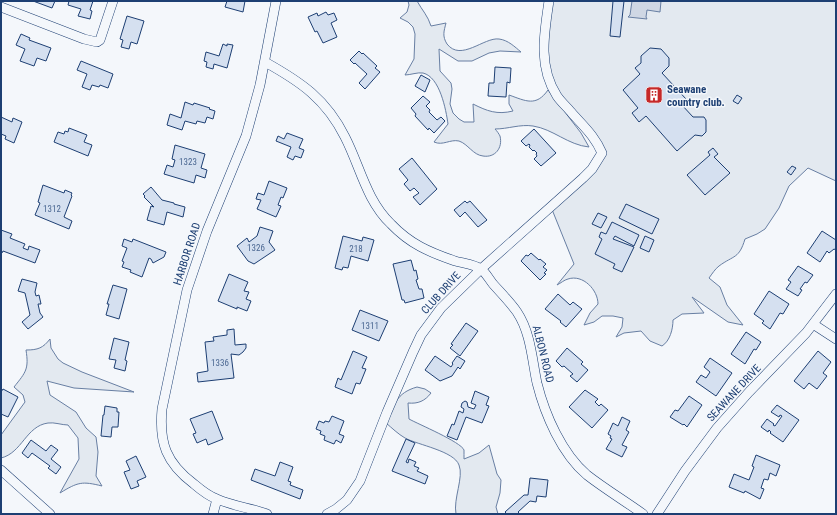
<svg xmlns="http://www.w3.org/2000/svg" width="837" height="515" viewBox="0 0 837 515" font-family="'Roboto Condensed',sans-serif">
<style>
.green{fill:#e3e9f0;stroke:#687fa3}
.water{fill:#cfd7e4;stroke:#687fa3}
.building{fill:#d5e0f0;stroke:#1d3f73}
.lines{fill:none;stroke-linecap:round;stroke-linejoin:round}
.minor-casing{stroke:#1d3f73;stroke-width:10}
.minor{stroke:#f4f7fb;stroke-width:9}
.labels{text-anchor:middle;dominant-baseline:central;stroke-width:3;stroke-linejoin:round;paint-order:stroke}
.number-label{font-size:9px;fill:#4b6792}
.poi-label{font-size:11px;font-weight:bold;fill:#1d3f73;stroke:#f4f7fb;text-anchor:start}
.street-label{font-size:11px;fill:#1d3f73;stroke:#f4f7fb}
</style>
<rect width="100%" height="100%" fill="#f4f7fb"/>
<!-- green -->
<path class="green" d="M408 1H417C422 10 428 16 431 26L446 23C444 31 442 36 447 44 461 62 484 37 499 39 508 40 515 47 521 52L500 51 489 53 472 61H458L439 49 440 71 451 83 452 89 450 104 453 113 459 119 464 122H474L473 104C487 111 497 115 513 111L509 104V95C526 101 536 107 548 90L581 133 589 147C568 145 553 129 533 126 520 124 508 129 495 129 497 131 499 134 500 136 503 148 495 158 483 156 473 155 468 144 459 141 450 139 443 146 434 142L448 124C446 110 440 77 423 73 418 72 410 75 405 75L414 59 415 34 413 27 408 22 400 18 407 12 409 5Z
M548 1H836V181L808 168 789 186 779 208 765 229 757 234 745 239C739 259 734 255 719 266 715 269 712 274 709 278L720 287 727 305 743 325 728 322 692 297 704 313 682 314 673 320C673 329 670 341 662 346L650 341 641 331 624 333 616 337 622 327 623 318 613 316H602L594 322 584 325 590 313 598 304C598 290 583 274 568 279 564 280 561 283 557 285L574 264 551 207 601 158 599 147 547 84Z
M50 339 51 348 58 359 63 363 82 372 134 392 74 388 47 381 50 395 76 412 86 428 96 437 98 452 96 476 102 486C82 481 78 482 60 493L79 459 78 438 68 425C62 425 54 422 48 423 26 426 22 453 1 458V435L25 402 23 395 14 387C26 372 29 369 26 350 38 350 43 348 50 339Z
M417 387 425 389 431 393C425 401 418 404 408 403L409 419C418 424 461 442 464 450 464 452 464 457 464 459L479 453 489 445 497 474 501 480 500 493 496 507 498 514H456C453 499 464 477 459 465 454 451 418 445 405 438 398 434 392 428 386 423 394 405 396 393 417 387Z"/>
<!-- water -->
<path class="water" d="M632 1H661L660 12 647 10 646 17 647 19 628 17 630 15Z"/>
<!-- building -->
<path class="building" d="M33 1H55L52 8Z
M69 1H93L90 10 92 11 90 19 78 16 81 9 68 5Z
M227 1H245L243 12 225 7Z
M613 1H624L620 37 610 36Z
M326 12 328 15 334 13 337 20 331 23 337 37 323 43 317 31 315 32 308 17 317 13 318 16Z
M127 16 144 21 137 44 131 42 129 49 121 47 123 40 120 39Z
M21 34 30 38 29 40 51 48 46 61 37 58 34 66 20 61 25 49 16 45Z
M223 44 227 46V44L233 45 227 68 214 64 213 69 206 67 207 62 204 61 206 52 219 56Z
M650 48 661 49 669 58V66L662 73 686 99 681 104 693 117H704L706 120V132L702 136 695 135 677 151 646 116 639 122 632 113 638 108 623 90 640 74 635 68 641 63V56Z
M359 51 362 54 363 53 377 66 375 68 380 72 365 89 359 83 367 74 355 63 354 64 350 60Z
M81 61 113 74 108 88 100 85 99 87 92 85 90 90 82 87 87 74 77 70Z
M495 67 511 68 510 83 507 82 506 97 488 96 489 83H494Z
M421 75 430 80 425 92 415 86Z
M737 95 742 98 738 104 733 101Z
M423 96 430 102 426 106 430 110 429 112 437 120 441 117 445 121 434 133 429 128 428 130 415 116 416 114 411 108Z
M185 102 193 105 194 103 210 108 209 109 215 111 213 119 207 117 205 123 197 121 196 124 185 121 182 130 167 125 170 114 181 118Z
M1 117 12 122 13 118 22 122 14 143 5 139 6 136 1 134Z
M69 128 87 135 84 142 92 145 88 156 54 142 58 132 64 134 65 131 68 132Z
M534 129 556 153 541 166 534 159 537 156 536 154 537 153 534 150 533 151 529 147 530 145 529 144 526 146 521 141Z
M287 133 303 139 299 148 304 150 301 158 295 156 293 160 287 157 291 147 276 141 278 136 284 139Z
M175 145 205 154 201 168 207 170 205 178 196 175 194 183 164 174 167 165 173 167 175 160 172 159Z
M713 148 718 154 714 157 730 173 705 195 687 175 710 155 708 152Z
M412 158 437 189 420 205 413 197 419 193 414 188 410 191 404 184 408 180 399 169Z
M792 166 796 168 791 175 787 172Z
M269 181 287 188 283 198 281 197 278 205 281 206 276 217 257 209 261 200 256 199 258 193 264 195Z
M43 185 64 193 65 190 72 193 71 195 72 196 64 217 72 221 69 229 35 215 40 203 38 202Z
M151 187 162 200 174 203V204L185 207 183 217 167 212 164 225 147 220 151 206 154 207 144 197 145 196 143 194Z
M465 201 467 203 470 201 487 220 478 227 465 212 460 217 454 210Z
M626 204 659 219 652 234 619 218Z
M598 213 607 217 601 228 592 224Z
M612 222 639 235 634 246 615 236 613 239 634 247 622 272 613 268 615 264 595 254 602 239 599 237 601 232 606 234Z
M260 227 273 231 269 242 275 250 254 264 248 261 237 246 247 238 249 242 257 236Z
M1 230 12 234 10 238 25 244 23 248 28 250 29 246 40 250 35 263 3 251 2 253H1Z
M822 231 836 240V250L834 249 829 253 827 251 820 262 807 253Z
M343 236 362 241 363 237 374 240 368 261 351 256 348 268 343 267 342 270 335 268Z
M645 236 654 240 649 252 640 248Z
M124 239 132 242 133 239 166 252 164 257 153 263 151 259 149 258 142 277 130 272 131 270 122 267 124 262 122 261 127 248 122 246Z
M531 253 539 260 540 259 546 264 543 267 547 270 544 273 546 274 540 280 521 261 526 255 528 256Z
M411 260 414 271 416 270 418 279 416 280 419 289H422L424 298 405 303 404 300H402L393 264Z
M798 266 813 275 807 283 805 282 800 289 802 290 798 296 786 289 791 282 788 280Z
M229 274 248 282 244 291 249 292 246 299 251 301 247 311 237 307V309L218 301Z
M22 279 37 283 35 292 36 296 39 295 41 304H38L40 313 43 317 28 329 22 322 30 315 25 293 18 291Z
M113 285 127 289 119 319 106 315 109 304H107Z
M769 291 789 304 783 314 780 313 770 329 762 323 764 321 754 314Z
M558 294 570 305 573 302 582 309 566 327 560 322 561 321 545 309Z
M360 310 388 321 379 341 352 330Z
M466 323 478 331 460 356 450 348 453 345 451 344Z
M234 329 235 345 246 344V348L243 352 239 355 231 354 234 378 198 382 197 373 208 371 205 342 214 341 213 337 227 335V330Z
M746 332 761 342 756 350 754 349 745 364 731 354Z
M114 338 129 342 125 360 127 361 125 371 114 368 116 360 109 359Z
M567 348 583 362 581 364 588 370 577 382 570 376 573 374 564 366 562 367 556 361Z
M353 351 367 357 362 368 366 369 360 384 356 383 352 394 335 387 338 378 341 380Z
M818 351 831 362 823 373 827 376 817 389 809 383 804 389 794 381Z
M435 356 451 367 453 364 452 363 457 356 465 361 460 369 458 367 452 376 440 381 425 370Z
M710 358 732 373 716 396 696 382 701 375 706 378 710 372 704 367Z
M3 389 18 397 8 417 1 414V392Z
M585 390 598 399 595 402 599 406 601 404 608 410 592 428 569 407Z
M475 391 489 397 486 405 489 406 482 423 466 417 457 440 447 436 452 424 454 425 459 411 463 413 464 409 461 407 462 403 465 401 467 402 468 407 474 409 476 405 471 403Z
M689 396 702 405 687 427 684 424 683 425 670 417 675 410 678 411Z
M777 405 799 420 783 442 770 433 771 432 769 430 768 432 761 427 767 419 774 424 773 425 775 426 782 416 780 415 779 417 771 412Z
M105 406 117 408V412H119L118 427H112L111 437 101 436 103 415H104Z
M212 411 223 439 208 445 206 439 197 443 193 434 196 433 190 419Z
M332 416 344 421 339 434 344 436 341 443 336 440 334 444 324 440 325 436 320 434 321 431 316 429 319 421 324 423 325 421 329 422Z
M622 417 630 421 626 430 629 432 622 445 627 447 622 457 606 449 612 439 610 438 611 436 608 434 613 423 618 426Z
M406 439 415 443 406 462 408 463 409 459 416 462 414 466 419 468 417 471 428 476 425 484 392 471Z
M31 440 46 451 51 445 58 450 51 459 61 467 56 474 48 468 50 466 32 453 28 458 22 453Z
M756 455 780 465 776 476 770 473 768 480 764 479 761 488 764 489 760 499 745 491 744 493 729 487 734 474 749 480 754 467 752 466Z
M136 456 146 477 137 481 139 486 131 489 124 472 130 470 126 461Z
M280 462 293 467 288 481 291 482 290 485 303 490 300 499 251 480 255 469 275 476Z
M530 478 548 480 546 497 537 496 536 502 530 501 518 512 520 514H507L505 512 524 495H528Z"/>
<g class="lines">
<defs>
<path id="minor" d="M1 7 84 39 97 42 100 40 113 1
M265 62C301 82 326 99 345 137 360 166 366 200 391 224 410 244 429 252 455 261 462 263 476 265 481 269 486 273 489 279 493 284 501 293 510 302 517 312 531 333 532 360 537 383 545 415 562 454 587 475 605 489 625 501 643 514
M813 324 836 339
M1 470 50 514
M213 514 217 499
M267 514C251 508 233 506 217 499 208 496 201 490 194 484 166 463 159 443 162 409L187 290 207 231 246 136 260 85 276 1
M327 514 336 509 347 500 360 481 387 412 413 352 421 335 441 308 481 269 583 178 592 169 602 153C594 135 584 127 571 112 567 107 561 102 557 96 538 67 544 34 549 1
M657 514 685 471 717 428 749 392 806 333 836 294"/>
</defs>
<!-- minor casing -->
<use href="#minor" class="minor-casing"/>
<!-- minor -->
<use href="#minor" class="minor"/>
</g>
<!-- icons -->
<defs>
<symbol id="building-square" viewBox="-11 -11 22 22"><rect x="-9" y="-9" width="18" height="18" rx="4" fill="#c62828" stroke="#f4f7fb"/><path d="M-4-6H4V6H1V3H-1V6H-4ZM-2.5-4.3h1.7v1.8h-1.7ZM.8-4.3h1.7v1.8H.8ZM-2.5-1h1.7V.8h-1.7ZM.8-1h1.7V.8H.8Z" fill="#fff"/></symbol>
</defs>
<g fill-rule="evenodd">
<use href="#building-square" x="644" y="85" width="20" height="20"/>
</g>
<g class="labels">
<!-- number labels -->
<g class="number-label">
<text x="188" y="162">1323</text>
<text x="52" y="209">1312</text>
<text x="256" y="248">1326</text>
<text x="356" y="249">218</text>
<text x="370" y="326">1311</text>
<text x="220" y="363">1336</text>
</g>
<!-- poi labels -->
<g class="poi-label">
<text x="667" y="89">Seawane<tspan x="667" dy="13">country club.</tspan></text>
</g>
<!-- street labels -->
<g class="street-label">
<text transform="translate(187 254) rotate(-72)">HARBOR ROAD</text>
<text transform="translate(441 293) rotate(-48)">CLUB DRIVE</text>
<text transform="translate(543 354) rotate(76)">ALBON ROAD</text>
<text transform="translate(734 393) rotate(-47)">SEAWANE DRIVE</text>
</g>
</g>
<!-- border -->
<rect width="837" height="515" fill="none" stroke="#1d3f73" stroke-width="4"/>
</svg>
